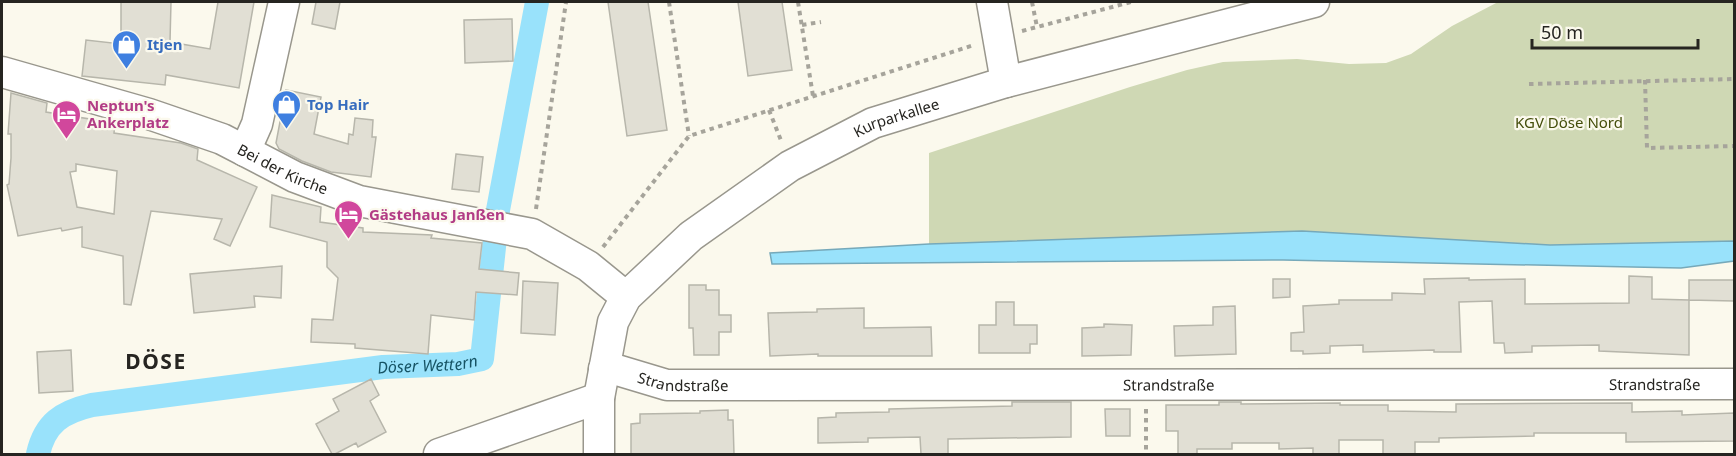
<svg xmlns="http://www.w3.org/2000/svg" width="1736" height="456" viewBox="0 0 1736 456" font-family="'Noto Sans',sans-serif">
<style>
.green{fill:#cfd8b4}
.water{fill:#99e2fb;stroke:#76a9ba;stroke-width:1.5}
.lines{fill:none;stroke-linecap:round;stroke-linejoin:round}
.canal{stroke:#99e2fb;stroke-width:24}
.building{fill:#e1dfd4;stroke:#b7b6ab;stroke-width:1.5;fill-rule:evenodd}
.minor-casing{stroke:#99978d;stroke-width:33}
.path{stroke:#a6a49b;stroke-width:4;stroke-dasharray:4.5 4.5;stroke-linecap:butt}
.minor{stroke:#fff;stroke-width:30}
.labels{text-anchor:middle;dominant-baseline:central;stroke-width:4.5;stroke-linejoin:round;paint-order:stroke}
.shop-label{font-size:15px;font-weight:bold;fill:#366cbe;stroke:#fbf9ed;text-anchor:start}
.hotel-label{font-size:15px;font-weight:bold;fill:#b23c85;stroke:#fbf9ed;text-anchor:start}
.street-label{font-size:15px;fill:#262521;stroke:#fbf9ed}
.park-label{font-size:15px;fill:#444e0b;stroke:#fbf9ed}
.water-label{font-size:16px;font-style:italic;fill:#165364;stroke:#fbf9ed}
.district-label{font-size:21px;font-weight:bold;letter-spacing:1.5px;fill:#262521;stroke:#fbf9ed}
</style>
<rect width="100%" height="100%" fill="#fbf9ed"/>
<!-- green -->
<path class="green" d="M1498 2H1734V241L1550 245 1302 231 929 244V153L1130 87 1187 70 1223 62 1297 59 1349 64 1386 63 1411 54 1452 26Z"/>
<!-- water -->
<path class="water" d="M1302 231 1550 245 1734 241V261L1681 268 1283 260 772 264 770 253 929 244Z"/>
<g class="lines">
<!-- canal -->
<path class="canal" id="s1" d="M38 454C45 423 62 412 92 405L383 367 458 364 482 359 498 210 537 2"/>
</g>
<!-- building -->
<path class="building" d="M121 2H171L170 42 210 49 218 2H254L239 88 166 75 165 85 82 76 86 40 121 44Z
M316 2H340L335 29 312 24Z
M608 2H648L667 130 627 136Z
M738 2H782L792 70 748 76Z
M512 19 513 61 465 63 464 20Z
M286 90 321 97 314 134 348 144 349 134 353 135 355 118 373 120 372 137H376L371 177 331 172 302 161 279 149 276 143Z
M11 93 47 103 46 112 115 123 114 133 181 143 198 149 197 160 257 187 230 246 214 239 222 219 151 211 131 305 124 304 123 256 82 247V227L62 231 61 228 18 236 7 185 9 184 11 158V134H8ZM76 164 117 171 114 214 77 207 70 172 76 171Z
M456 154 483 157 479 192 452 189Z
M272 195 321 207 320 222 363 228V232L432 235 431 238 482 243 479 269 519 273 517 295 476 292 474 320 431 315 428 354 355 348V344L311 342 312 319 333 320 338 278 327 267V242L270 227Z
M282 266 281 298 254 296 255 307 194 313 190 274Z
M1629 276 1652 277V299L1689 300V355L1599 351V345L1532 346V352L1505 353 1504 343H1494L1492 301 1459 302 1461 352H1434V350L1363 352V345L1330 346V353L1303 354V351H1291V333L1304 332 1303 306 1339 304V300H1392V293L1425 294 1424 279 1469 278V280L1525 279V304L1629 303Z
M1273 279H1290V297L1273 298Z
M1689 280H1734V301L1689 300Z
M523 281 558 283 555 335 521 333Z
M689 285H706V290H719V315H731V332H719V355H694L693 328H689Z
M996 302H1014V325H1037V344H1030V353H979V325H996Z
M1235 306 1236 354 1175 356 1174 326 1213 325V307Z
M864 308V328L931 327 932 356H818V354L770 356 768 313 817 312V309Z
M1104 324 1132 325 1131 355 1082 356V328L1104 327Z
M71 350 73 391 39 393 37 352Z
M371 379 379 395 370 401 386 432 358 447 356 443 335 454H332L316 424 339 411 333 399Z
M1012 402H1071V437L948 439V454H921L920 437 868 438V442L818 443V418L836 417V413L889 412V409L1012 406Z
M1219 402H1241V404L1340 403V405H1388V411L1456 412V404L1632 403V412L1682 411V415L1734 413V441L1626 442V433H1534V436L1439 438V442H1415V454H1383V440H1339V454H1313V448L1279 449V443H1232V449H1197V454H1178V431H1166V405H1219Z
M1105 409H1130V436H1106Z
M728 410V420H733L734 454H631V424L640 423V414L700 413V411Z"/>
<g class="lines">
<defs>
<g id="minor">
<path d="M992 2 1006 82"/>
<path id="s2" d="M2 72 149 114 222 139 295 177 359 201 532 234 588 266 626 297"/>
<path d="M245 151 257 124 284 2"/>
<path id="s3" d="M604 369 617 370 667 385 1734 384"/>
<path d="M439 454 599 398"/>
<path id="s4" d="M599 454V398L613 322 626 297 691 236 790 166 873 123 1006 82 1314 2"/>
</g>
</defs>
<!-- minor casing -->
<use href="#minor" class="minor-casing"/>
<!-- path -->
<path class="path" d="M669 2 689 136
M798 2 813 96
M1032 2 1037 27
M802 25 821 22
M1022 31 1131 2
M1645 80 1647 148 1734 146
M1529 84 1734 79
M769 110 782 143
M536 209 566 2
M603 247 689 136 974 45
M1146 409V454"/>
<!-- minor -->
<use href="#minor" class="minor"/>
</g>
<!-- icons -->
<defs>
<symbol id="shop-pin" viewBox="-11 -11 22 30"><path d="M0 17L-7.5 6A9.5 9.5 0 1 1 7.5 6Z" fill="#3f7fe0" stroke="#fbf9ed"/><path d="M-5-2.5h2.3a2.7 3.5 0 0 1 5.4 0H5L5.5 6h-11ZM-1.5-2.5h3a1.5 2.3 0 0 0-3 0Z" fill="#fff"/></symbol>
<symbol id="hotel-pin" viewBox="-11 -11 22 30"><path d="M0 17L-7.5 6A9.5 9.5 0 1 1 7.5 6Z" fill="#d1479c" stroke="#fbf9ed"/><path d="M-6-4.5h1.5V1H6V5H4.5V3h-9V5H-6ZM-4 0a1.8 1.8 0 1 1 3.6 0ZM.5 0V-2.5h3Q6-2.5 6 0Z" fill="#fff"/></symbol>
</defs>
<g fill-rule="evenodd">
<use href="#shop-pin" x="110" y="28" width="33" height="45"/>
<use href="#shop-pin" x="270" y="88" width="33" height="45"/>
<use href="#hotel-pin" x="50" y="98" width="33" height="45"/>
<use href="#hotel-pin" x="332" y="198" width="33" height="45"/>
</g>
<g class="labels">
<!-- shop labels -->
<g class="shop-label">
<text x="147" y="44">Itjen</text>
<text x="307" y="104">Top Hair</text>
</g>
<!-- hotel labels -->
<g class="hotel-label">
<text x="87" y="105">Neptun's<tspan x="87" dy="17">Ankerplatz</tspan></text>
<text x="369" y="214">Gästehaus Janßen</text>
</g>
<!-- street labels -->
<g class="street-label">
<text stroke="none"><textPath href="#s4" startOffset="489">Kurparkallee</textPath></text>
<text stroke="none"><textPath href="#s2" startOffset="298">Bei der Kirche</textPath></text>
<text stroke="none"><textPath href="#s3" startOffset="81">Strandstraße</textPath></text>
<text stroke="none"><textPath href="#s3" startOffset="1053">Strandstraße</textPath></text>
<text stroke="none"><textPath href="#s3" startOffset="567">Strandstraße</textPath></text>
</g>
<!-- park labels -->
<g class="park-label">
<text x="1569" y="122">KGV Döse Nord</text>
</g>
<!-- water labels -->
<g class="water-label">
<text stroke="none"><textPath href="#s1" startOffset="416">Döser Wettern</textPath></text>
</g>
<!-- district labels -->
<g class="district-label">
<text x="156" y="361">DÖSE</text>
</g>
</g>
<!-- border -->
<rect width="1736" height="456" fill="none" stroke="#262521" stroke-width="6"/>
<!-- scale -->
<path d="M1532 39v9h166v-9" fill="none" stroke="#262521" stroke-width="3"/>
<text x="1541" y="39" font-size="18" fill="#262521" stroke="#fbf9ed" stroke-width="4.5" paint-order="stroke">50 m</text>
</svg>
